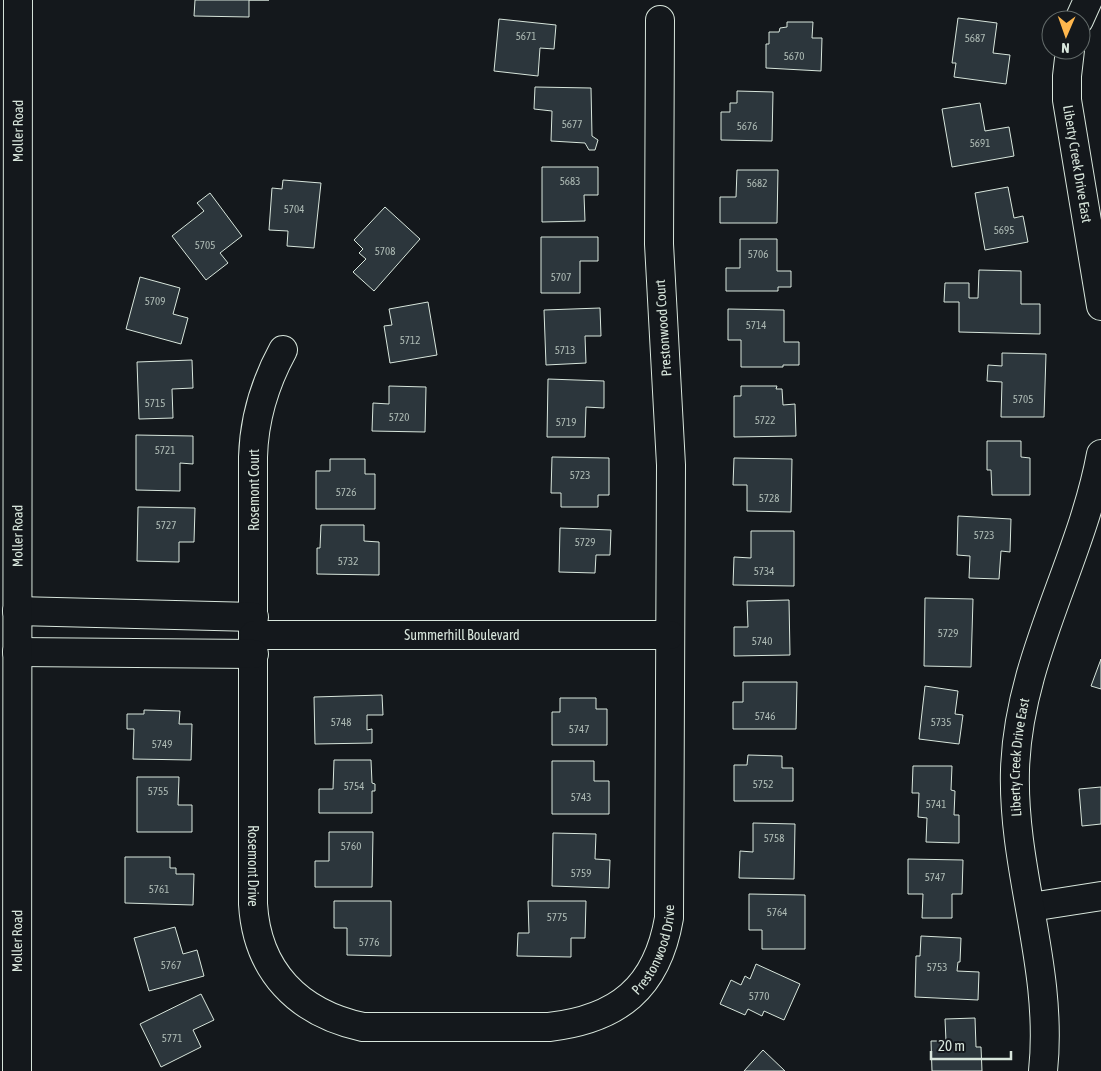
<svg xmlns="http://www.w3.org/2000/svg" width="1101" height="1071" viewBox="0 0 1101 1071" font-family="'Asap Condensed',sans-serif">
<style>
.building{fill:#2c363c;stroke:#d8e6dc}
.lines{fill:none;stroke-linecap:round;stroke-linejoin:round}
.minor-casing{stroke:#d8e6dc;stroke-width:30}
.minor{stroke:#14181c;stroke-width:28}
.labels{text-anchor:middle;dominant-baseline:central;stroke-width:4;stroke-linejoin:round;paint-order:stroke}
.number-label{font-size:11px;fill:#adbab4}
.street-label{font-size:14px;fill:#d8e6dc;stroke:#14181c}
</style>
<rect width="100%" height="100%" fill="#14181c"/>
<!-- building -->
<path class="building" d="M195 0H269H249V17L194 16Z
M958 18 997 23 993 53 1010 55 1006 84 954 77 956 63H952Z
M499 19 556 25 554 49 540 48 538 76 494 71Z
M787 22H813L812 38H822L821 71 766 68V44H769V32H779L780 28 787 27Z
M535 87 591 88 592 136 598 140 595 150H589L585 143 551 141 552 111 534 109Z
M737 91 773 92 772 141 721 140V112H730V103H737Z
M980 103 985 131 1009 127 1014 156 952 167 942 109Z
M542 167H598V195H584L585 221 542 222Z
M737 170H778L777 223H720V197H736Z
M283 180 321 183 314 248 287 246 288 231 269 230 272 188 282 189Z
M1008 187 1014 218 1023 216 1028 242 985 250 975 193Z
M210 193 242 236 220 253 228 263 206 280 172 236 204 211 197 203Z
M385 207 420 239 374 291 353 272 366 259 359 253 363 249 354 240Z
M541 237H598V261H580V293H541Z
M740 239H777V271H791V287H778V291H726V268H740Z
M979 270 1021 271V304H1040V334L959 332V302H944L945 283H969V298H978Z
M140 277 180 288 173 314 188 318 181 344 126 329Z
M428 302 437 355 390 363 384 326 392 325 389 309Z
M600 308 601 336H585L586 363 546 365 544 310Z
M728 309 784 310V342H799V365H783V367H741V340H728Z
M1002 353 1046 354 1044 417H1001L1002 382 987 381 988 365 1002 366Z
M192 360 193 388 172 389 173 418 139 419 137 362Z
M548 379 604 381V408L586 407 585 437H547Z
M389 386 426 387 425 432 372 431 373 403 389 404Z
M741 386H777L776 389H782L783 405 795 404 796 436 734 437V396H741Z
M136 435 193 436V464L180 463V491L136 490Z
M987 441H1021V457L1030 458V495H992L991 470H987Z
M552 457 609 458V495H598V507H561V493H551Z
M734 458 792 459 791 512 747 511V485H733Z
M330 459H365V474H375V509H316V471H330Z
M138 507 195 508 194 542H179V562L137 561Z
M958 516 1011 519 1010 552 1001 551 999 579 969 578 970 556 957 555Z
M321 525H364V541L379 542V575L317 574V548H320Z
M560 528 611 530 610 555H596L595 573 559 572Z
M751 531H794V586L733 585 734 557 751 558Z
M925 598 973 599 971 667 924 666Z
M789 600 790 655 734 656V627H748L747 601Z
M1101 659V689L1091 686Z
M743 682H797L796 729H733V702H743Z
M925 686 958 691 955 714 963 715 959 744 919 739Z
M382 695 383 715H367V730L372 729V743L315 744 314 697Z
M560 698H596V709H607V745H552V712H560Z
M144 710 180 711 179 724H192L191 760 133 759 134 729H127V714H144Z
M748 755 782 756V768H793V801H734V765H747Z
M334 760H371L372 783 375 784V791H372V813H319V789H333Z
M552 761H594V781H609V814H552Z
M913 766H952L951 790 955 791 954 815H959V843L926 842 927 818 918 817 919 793H912Z
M137 777H179L178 805H192V832H137Z
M1101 787V824L1082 826 1079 789Z
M753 823 795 824 794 879 739 878 740 851 753 852Z
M329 832H373L372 887H315V861H329Z
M553 833 596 834 595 859 610 860 609 888 552 886Z
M125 857H170V868H176V874H194L193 905 125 903Z
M908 859 963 860 962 894H952V918H922L923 894H908Z
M749 894 805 895V949H762V930H749Z
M334 901H391V956L347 955V928H334Z
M528 901H586L585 938H571V957L517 956 518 933H529Z
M175 927 183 954 197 950 204 976 149 991 134 938Z
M921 936 961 938 960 962H958L957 971 979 972 978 1000 915 997 916 956H920Z
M756 964 800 984 784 1020 764 1011 762 1016 748 1009 745 1015 720 1004 731 980 741 985 745 976 750 979Z
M201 994 214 1020 193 1030 201 1047 161 1067 140 1024Z
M975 1018 976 1047H981L982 1071H932L931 1041H946L945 1019Z
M763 1050 785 1071H744Z"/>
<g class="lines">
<defs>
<g id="minor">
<path d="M1079 20 1088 0"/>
<path id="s1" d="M1070 50 1067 76V100L1101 306"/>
<path id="s2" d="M283 350C265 383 254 420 253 457V904C257 971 298 1013 363 1027H549C618 1019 657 988 669 918L671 465 659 244 660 20"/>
<path d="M17 611 254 617"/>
<path id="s3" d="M254 635H670"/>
<path d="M17 652 254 654"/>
<path d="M1031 907 1101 896"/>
<path id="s4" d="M17 1071 18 0"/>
<path id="s5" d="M1043 1071C1054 968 1012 871 1015 770 1018 659 1081 562 1101 454"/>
</g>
</defs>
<!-- minor casing -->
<use href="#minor" class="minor-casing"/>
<!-- minor -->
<use href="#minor" class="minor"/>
</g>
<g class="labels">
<!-- number labels -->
<g class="number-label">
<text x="526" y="36">5671</text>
<text x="975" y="38">5687</text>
<text x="794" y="56">5670</text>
<text x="572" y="124">5677</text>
<text x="747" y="126">5676</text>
<text x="980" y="143">5691</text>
<text x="570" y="181">5683</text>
<text x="757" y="183">5682</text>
<text x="294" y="209">5704</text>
<text x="1004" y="230">5695</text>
<text x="205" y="245">5705</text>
<text x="385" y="251">5708</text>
<text x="758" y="254">5706</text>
<text x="561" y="277">5707</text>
<text x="155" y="301">5709</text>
<text x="756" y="325">5714</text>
<text x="410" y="340">5712</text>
<text x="565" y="350">5713</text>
<text x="1023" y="399">5705</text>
<text x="155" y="403">5715</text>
<text x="399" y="417">5720</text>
<text x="765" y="420">5722</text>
<text x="566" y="422">5719</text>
<text x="165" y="450">5721</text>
<text x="580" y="475">5723</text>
<text x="346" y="492">5726</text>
<text x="769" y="498">5728</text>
<text x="166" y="525">5727</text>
<text x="984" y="535">5723</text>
<text x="585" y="542">5729</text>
<text x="348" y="561">5732</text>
<text x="764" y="571">5734</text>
<text x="948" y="633">5729</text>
<text x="762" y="641">5740</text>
<text x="765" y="716">5746</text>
<text x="341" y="722">5748</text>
<text x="941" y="722">5735</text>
<text x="579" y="729">5747</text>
<text x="162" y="744">5749</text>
<text x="763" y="784">5752</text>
<text x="354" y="786">5754</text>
<text x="158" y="791">5755</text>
<text x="581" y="797">5743</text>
<text x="936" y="804">5741</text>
<text x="774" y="838">5758</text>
<text x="351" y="846">5760</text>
<text x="581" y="873">5759</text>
<text x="935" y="877">5747</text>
<text x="159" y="889">5761</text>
<text x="777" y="912">5764</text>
<text x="557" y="917">5775</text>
<text x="369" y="942">5776</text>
<text x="171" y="965">5767</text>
<text x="937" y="967">5753</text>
<text x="759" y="996">5770</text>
<text x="172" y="1038">5771</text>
</g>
<!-- street labels -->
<g class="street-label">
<text stroke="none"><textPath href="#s4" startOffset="940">Moller Road</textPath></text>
<text stroke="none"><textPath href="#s1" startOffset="115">Liberty Creek Drive East</textPath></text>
<text transform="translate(663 328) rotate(-94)">Prestonwood Court</text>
<text transform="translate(254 490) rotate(-90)">Rosemont Court</text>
<text stroke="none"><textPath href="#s4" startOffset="535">Moller Road</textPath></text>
<text stroke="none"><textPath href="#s3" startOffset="208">Summerhill Boulevard</textPath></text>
<text stroke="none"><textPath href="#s5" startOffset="316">Liberty Creek Drive East</textPath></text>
<text stroke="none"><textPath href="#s2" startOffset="521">Rosemont Drive</textPath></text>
<text stroke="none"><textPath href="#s4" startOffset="130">Moller Road</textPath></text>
<text stroke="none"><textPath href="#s2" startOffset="1066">Prestonwood Drive</textPath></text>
</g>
</g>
<!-- north arrow -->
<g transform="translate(1066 35) rotate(182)"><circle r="24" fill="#14181c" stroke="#626a69"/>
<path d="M0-4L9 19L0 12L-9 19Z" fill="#ffb74d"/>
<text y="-8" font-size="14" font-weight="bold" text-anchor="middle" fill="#d8e6dc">N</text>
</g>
<!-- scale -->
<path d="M931 1051v8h80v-8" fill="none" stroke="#d8e6dc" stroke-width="2.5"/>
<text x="938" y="1051" font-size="15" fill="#d8e6dc" stroke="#14181c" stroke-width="4" paint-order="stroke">20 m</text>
</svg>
